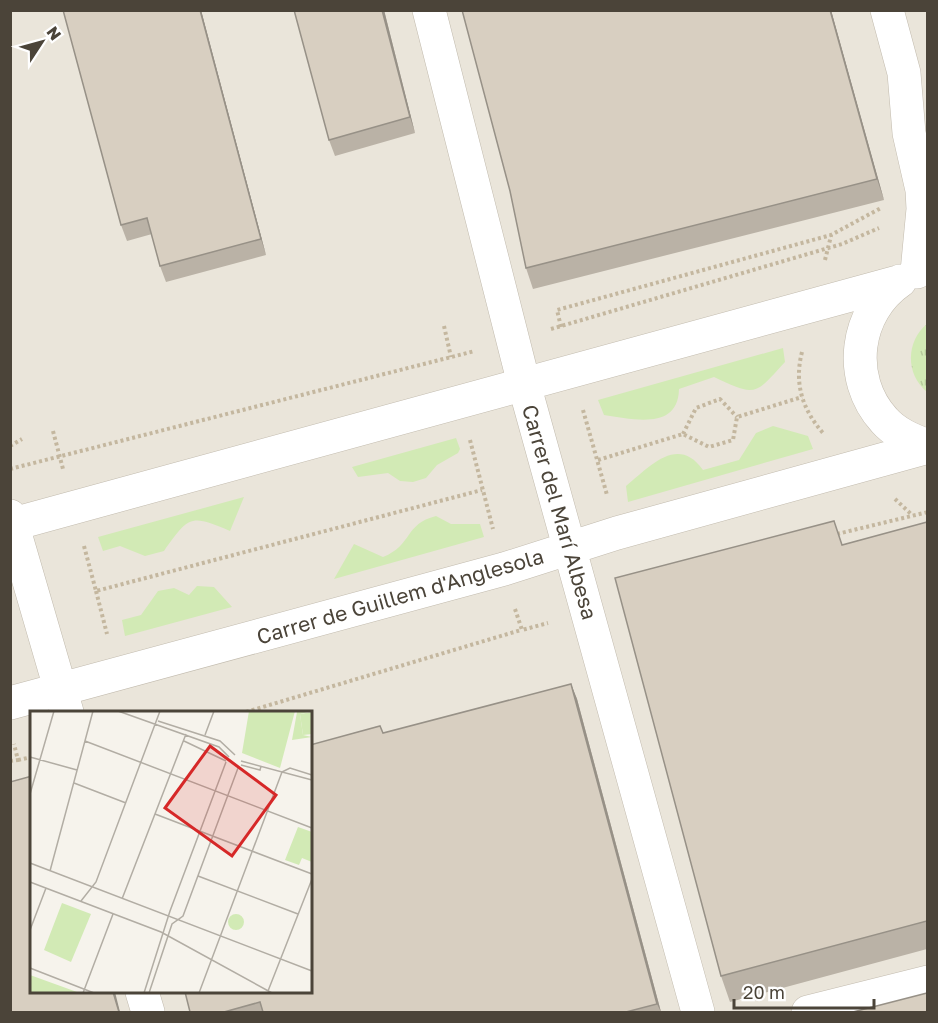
<svg xmlns="http://www.w3.org/2000/svg" width="938" height="1023" viewBox="0 0 938 1023" font-family="'Golos Text',sans-serif">
<style>
.residential{fill:#eae5da;fill-rule:evenodd}
.grass{fill:url(#grass-tufts)}
.garden{fill:#d2eab5}
.lines{fill:none;stroke-linecap:round;stroke-linejoin:round}
.minor-casing{stroke:#c2bbae;stroke-width:34}
.path{stroke:#c4b79f;stroke-width:4;stroke-dasharray:3 3;stroke-linecap:butt}
.minor{stroke:#fff;stroke-width:33}
.wall{fill:#bab2a6}
.shaded-wall{fill:#979187}
.building{fill:#d8cfc1;stroke:#979187;stroke-width:1.5}
.labels{text-anchor:middle;dominant-baseline:central;stroke-width:4.5;stroke-linejoin:round;paint-order:stroke}
.street-label{font-size:21px;fill:#4b4439;stroke:#fff}
.inset-road{fill:none;stroke:#b2ada4;stroke-width:1.5}
.view{fill:#d62828;fill-opacity:0.15;stroke:#d62828;stroke-width:3}
.inset-edge{fill:none;stroke:#4b4439;stroke-width:3}
</style>
<defs>
<pattern id="grass-tufts" width="24" height="20" patternUnits="userSpaceOnUse" patternTransform="scale(1.5)"><rect width="24" height="20" fill="#d2eab5"/><path d="M3 7l-1-3M5 7V3M7 7l1-3M15 17l-1-3M17 17v-4M19 17l1-3" fill="none" stroke="#b6ca9c"/></pattern>
</defs>
<rect width="100%" height="100%" fill="#f6f3ec"/>
<!-- residential -->
<path class="residential" d="M10 11H927V1012H11ZM32 712H310V992H32Z"/>
<!-- grass -->
<path class="grass" d="M927 324V392C905 374 906 341 927 324Z"/>
<!-- garden -->
<path class="garden" d="M783 348 785 362C755 395 756 397 714 377L679 389C678 431 633 419 604 415L598 400Z
M773 426 808 436 813 449 628 502 626 486C649 467 678 434 703 470L739 460 756 433Z
M456 438 460 449 458 453 437 465 426 478 413 482 400 481 388 473 358 477 352 467Z
M244 497 230 531C190 514 189 516 164 551L145 556 120 546 103 551 98 537Z
M436 516 451 524H480L484 537 334 579 354 544 383 557C413 545 404 524 436 516Z
M197 586 214 587 232 607 125 636 122 620 141 615 158 591 174 588 189 595Z"/>
<g class="lines">
<defs>
<path id="minor" d="M429 10 524 384 698 1012
M887 10 904 73 909 133 922 190 923 209 917 272
M900 281C855 312 846 378 884 420 895 433 912 440 928 446
M10 516 67 712
M10 525 898 282
M10 703 504 569 617 533 928 447
M142 992 148 1012
M808 1012 928 982"/>
</defs>
<!-- minor casing -->
<use href="#minor" class="minor-casing"/>
<!-- path -->
<path class="path" d="M825 260 831 236
M444 326 451 357
M561 327 557 310 831 235 881 208
M551 329 842 244 879 228
M802 352C794 383 802 409 823 433
M583 410 607 495
M53 431 63 469
M683 434 696 408 720 399 737 417
M470 440 493 529
M10 446 22 439
M598 460 683 434 709 447 733 440 737 417 802 397
M10 469 475 351
M895 499 911 514
M837 534 928 512
M84 546 96 591 482 490
M96 591 107 634
M515 609 522 630 548 623
M246 712 521 630
M18 760 32 757
M10 761 18 760 14 744"/>
<!-- minor -->
<use href="#minor" class="minor"/>
</g>
<!-- wall -->
<path class="wall" d="M63 10H201L266 255 166 282 160 266 152 234 127 241 121 225Z
M384 10 415 133 335 156 329 140Z
M462 10H831L884 200 533 289 526 268 510 191Z
M927 522V949L730 1002 721 976 843 545Z
M571 684 577 699 661 1012H190L383 733Z"/>
<!-- shaded-wall -->
<path class="shaded-wall" d="M200 10H201L266 255 261 239Z
M382 10H384L415 133 410 117Z
M830 10H831L884 200 877 179Z
M571 684 577 699 661 1012 657 1004Z
M113 992H115L120 1012H119Z"/>
<!-- building -->
<path class="building" d="M63 10H200L261 239 160 266 147 218 121 225Z
M294 10H382L410 117 329 140Z
M462 10H830L877 179 526 268 510 191Z
M834 521 842 545 927 522V921L721 976 615 578Z
M571 684 657 1004 626 1012H263L260 1002 224 1012H190L185 992H310V745L380 726 383 733Z
M32 776V992H113L119 1012H10V782Z
M927 993V1012H853Z"/>
<g class="labels">
<!-- street labels -->
<g class="street-label">
<text transform="translate(560 512) rotate(74)">Carrer del Marí Albesa</text>
<text transform="translate(400 596) rotate(-16)">Carrer de Guillem d'Anglesola</text>
</g>
</g>
<!-- overview -->
<g transform="translate(30 711)">
<rect width="282" height="282" fill="#f6f3ec"/>
<path d="M282 0 270 3 273 24 282 26 262 29 267 1Z" fill="#d2eab5"/>
<path d="M219 0H265L250 57 212 42ZM32 192 61 203 41 251 14 239ZM0 264 47 281 46 282H0Z" fill="#d2eab5"/>
<path d="M282 1V23L273 24 270 3ZM268 116 282 121V151L272 147 269 154 255 149ZM198 211a8 8 0 1 1 16 0a8 8 0 1 1-16 0Z" fill="#d2eab5"/>
<path class="inset-road" d="M88 0 189 36 199 46M128 10 190 30 205 44M175 24 184 0M55 30 282 117M154 30 196 50M0 46 47 59M211 50 282 69M211 54 230 59 231 55M252 61 260 57 282 64M44 72 96 92M0 83 24 0M125 103 282 163M0 152 282 260M20 160 63 0M168 165 268 203M0 171 131 221 242 282M92 188 156 23M51 190 66 171 130 0M0 219 16 177M0 257 64 282M238 280 282 168M53 282 83 203M114 282 140 200 196 51M119 282 142 213 153 205 208 57M169 282 252 61"/>
<path class="view" d="M180 35 246 84 202 145 135 97Z"/>
<rect width="282" height="282" class="inset-edge"/>
</g>
<!-- border -->
<rect width="938" height="1023" fill="none" stroke="#4b4439" stroke-width="24"/>
<!-- north arrow -->
<g transform="translate(42 42) rotate(54)" stroke="#ffffff" stroke-width="4.5" paint-order="stroke">
<path d="M0-4.5L10 22L0 15L-10 22Z" fill="#4b4439"/>
<text y="-9" font-size="16" font-weight="bold" text-anchor="middle" fill="#4b4439">N</text>
</g>
<!-- scale -->
<path d="M734 999v9h140v-9" fill="none" stroke="#4b4439" stroke-width="3"/>
<text x="743" y="999" font-size="18" fill="#4b4439" stroke="#ffffff" stroke-width="4.5" paint-order="stroke">20 m</text>
</svg>
